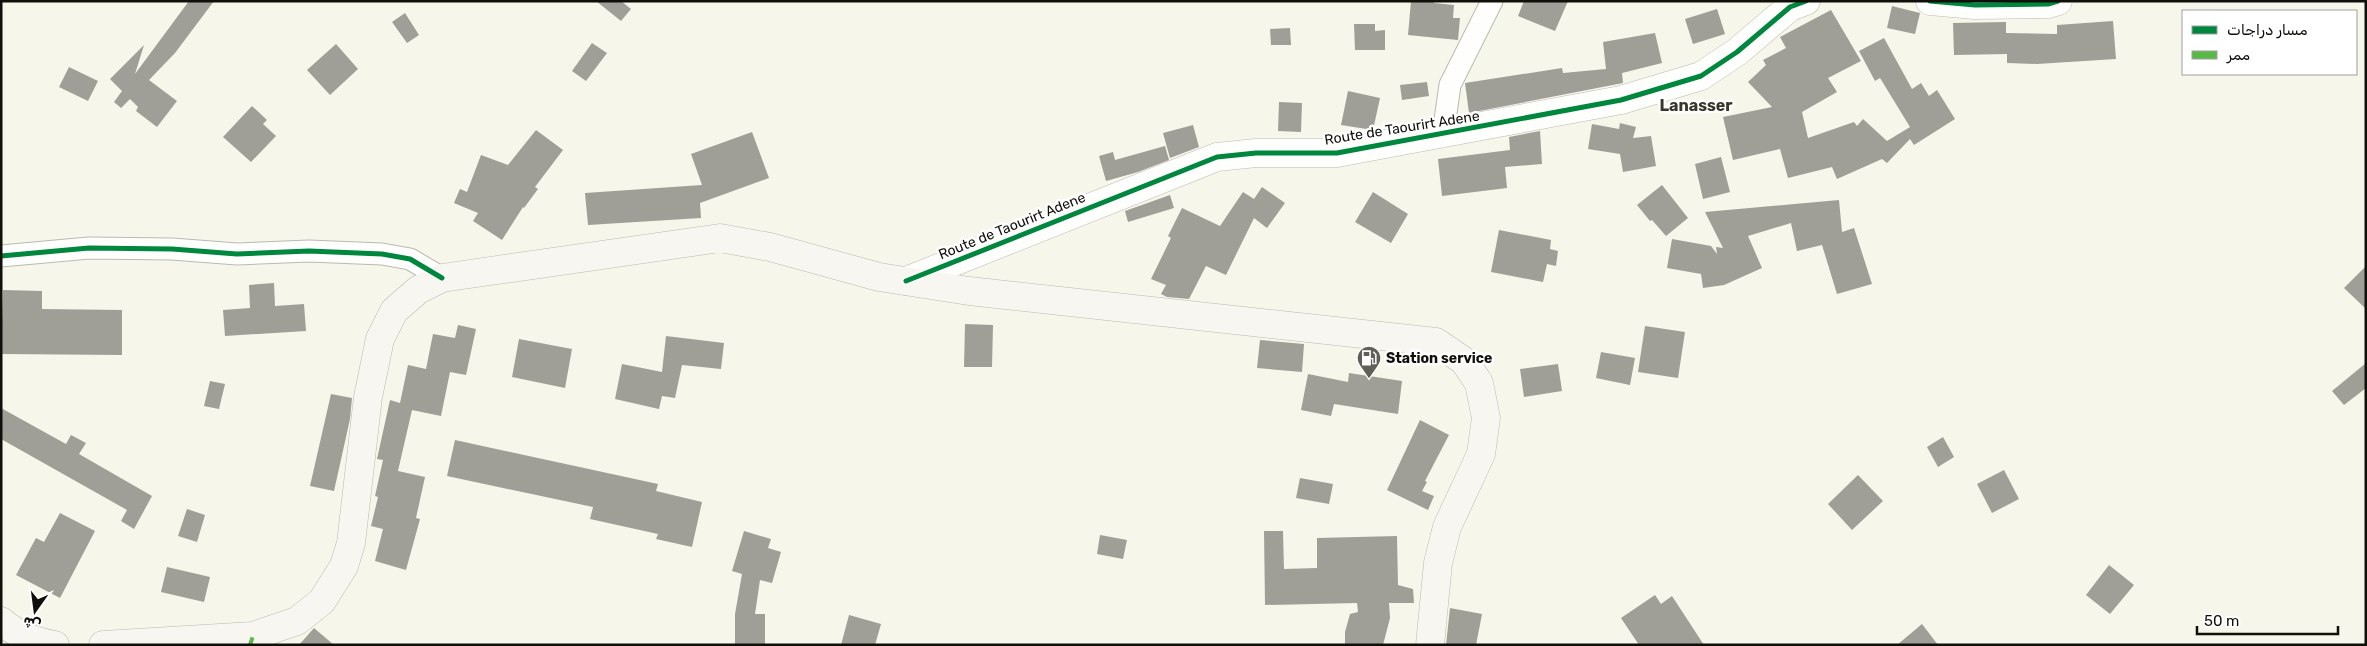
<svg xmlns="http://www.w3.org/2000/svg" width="2367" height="646" viewBox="0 0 2367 646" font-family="Rubik,'Noto Sans Arabic',sans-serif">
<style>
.building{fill:#9f9f97}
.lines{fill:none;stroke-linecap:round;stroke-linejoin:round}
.minor-casing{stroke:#babab2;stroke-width:23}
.tertiary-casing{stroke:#babab2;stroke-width:29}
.secondary-casing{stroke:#babab2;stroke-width:29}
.minor{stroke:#fefefc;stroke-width:21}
.tertiary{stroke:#fefefc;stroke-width:28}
.secondary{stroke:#f7f6f0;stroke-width:28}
.quiet{stroke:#58b947;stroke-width:4;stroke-dasharray:8 4;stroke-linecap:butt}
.cycleway-casing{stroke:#fff;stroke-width:8}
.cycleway{stroke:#00873e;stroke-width:5}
.labels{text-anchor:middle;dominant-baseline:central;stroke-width:5;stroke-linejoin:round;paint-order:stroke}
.street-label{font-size:14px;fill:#100f0a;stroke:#fff}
.poi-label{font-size:14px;font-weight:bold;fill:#100f0a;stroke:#fff;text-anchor:start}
.quarter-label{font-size:16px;font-weight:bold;fill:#383729;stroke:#fff}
</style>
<rect width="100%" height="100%" fill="#f6f6eb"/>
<!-- building -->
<path class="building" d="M189 1H214L175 53 149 80 177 101 157 127 136 111 138 107 130 99 121 108 114 102 122 91 110 79 144 45 135 74Z
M596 1H621L631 9 621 21Z
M1411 1H1434V3L1454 5 1453 18H1460L1458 40 1408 35Z
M1524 1H1568L1555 31 1518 16Z
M1892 6 1920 13 1915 34 1887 28Z
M1717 9 1725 34 1693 44 1685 19Z
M1831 10 1861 61 1828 78 1837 92 1802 112 1808 138 1854 122 1857 126 1863 119 1887 141 1910 127 1880 78 1875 81 1859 51 1884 38 1912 89 1921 83 1929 96 1937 90 1955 119 1914 145 1910 139 1887 163 1882 159 1837 179 1832 167 1788 178 1780 149 1733 160 1723 117 1772 107 1748 82 1766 65 1763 60 1786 48 1780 37Z
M405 13 419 35 407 43 392 22Z
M2113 21 2116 59 2037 64 2007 63V54L1954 55 1953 23 2006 22V33L2057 34V25Z
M1354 24H1375V31L1385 30V50H1355Z
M1290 28 1291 45H1271L1270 29Z
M1655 33 1662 63 1622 73 1623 83 1469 113 1465 83 1562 68 1563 73 1606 69 1603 42Z
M592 43 607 53 586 81 572 71Z
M336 44 358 69 330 95 307 70Z
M69 67 98 81 88 101 59 87Z
M1427 82 1429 96 1402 100 1400 85Z
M1348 91 1380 98 1373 130 1341 125Z
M1279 102 1302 103 1301 132 1278 131Z
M252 106 267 120 263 124 276 136 251 162 223 137Z
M1620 123 1636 127 1633 138 1651 136 1656 166 1623 172 1620 154 1588 149 1592 124 1619 129Z
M1193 125 1199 147 1170 158 1163 133Z
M536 130 563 150 535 187 538 189 524 208 523 207 502 240 473 221 478 213 454 203 460 189 467 192 481 155 508 165Z
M1540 131 1542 164 1505 167 1507 188 1442 196 1438 159 1510 150 1509 137Z
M752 132 769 178 700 203 701 218 588 225 585 193 702 185 691 154Z
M1165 146 1169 160 1138 172 1106 181 1099 156 1113 152 1115 160Z
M1721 157 1730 192 1703 199 1695 164Z
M1662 185 1688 218 1666 236 1652 220 1650 221 1637 205Z
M1262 187 1285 203 1267 228 1254 218 1226 275 1206 266 1189 299 1167 297 1161 294 1166 285 1151 279 1171 238 1168 236 1182 208 1220 226 1243 192 1254 199Z
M1373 192 1408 214 1391 243 1355 222Z
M1170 195 1174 208 1128 222 1125 211Z
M1839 200 1842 232 1854 228 1872 284 1837 294 1822 245 1797 251 1791 223 1748 236 1762 268 1724 285 1703 288 1701 274 1667 268 1672 239 1711 246 1717 254 1716 247 1723 248 1705 212Z
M1499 230 1551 240 1550 249 1558 251 1556 266 1547 264 1543 282 1491 272Z
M2366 266V309L2344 288Z
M274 283 275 306 304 304 306 331 225 336 223 310 250 308 249 285Z
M3 290 42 291V309L122 310V355L1 354Z
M965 324 993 325 992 367H964Z
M458 325 476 329 466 375 450 372 441 416 412 410 398 471 425 477 416 518 420 519 406 570 375 561 383 529 371 526 378 497 375 496 383 460 377 459 390 400 400 403 408 365 426 369 433 334 455 338Z
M1645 326 1685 332 1678 378 1638 372Z
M666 336 724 343 721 369 682 365 675 398 662 396 659 409 615 399 622 364 662 372Z
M519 339 572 349 565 388 512 377Z
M1260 340 1304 344 1302 372 1257 368Z
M1601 352 1635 358 1630 385 1596 378Z
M2366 363V388L2344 405 2332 391Z
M1558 364 1562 391 1524 397 1520 369Z
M1349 373 1402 381 1398 414 1334 404 1331 416 1301 410 1308 374 1348 382Z
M210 381 225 384 219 409 204 406Z
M331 394 352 398 350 419 334 491 310 486Z
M1 408 66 444 71 435 86 443 79 454 152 496 134 529 121 521 127 510 1 439Z
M1420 420 1449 435 1425 481 1427 482 1422 491 1434 496 1428 510 1387 490Z
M1943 437 1954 457 1938 467 1927 447Z
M455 440 658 484 656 491 702 502 692 547 656 539 658 534 590 519 593 507 447 476Z
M2004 470 2019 499 1992 513 1977 484Z
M1858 475 1883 501 1852 530 1828 504Z
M1300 478 1333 484 1329 504 1296 498Z
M187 509 205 515 197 542 178 536Z
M60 513 95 531 60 598 16 575 36 538 44 542Z
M744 531 771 539 768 548 781 552 772 583 760 580 755 614H765V645H735V614L742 574 732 571Z
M1264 531H1283L1284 569 1317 568V538L1397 536 1398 585 1413 589 1414 603H1389L1390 618 1383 645H1345V632L1350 614 1358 612 1357 603 1265 605Z
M1100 535 1127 540 1123 559 1097 554Z
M2109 565 2134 585 2110 614 2086 595Z
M167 567 210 577 204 602 161 592Z
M1655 595 1661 604 1672 596 1704 645H1639L1621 618Z
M1450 608 1482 614 1476 645H1446Z
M849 615 881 624 875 645H841Z
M1922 624 1938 645H1897Z
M314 628 334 645H299Z"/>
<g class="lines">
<defs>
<path id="minor" d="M1443 134 1450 85 1492 1
M1 256 89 248 172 249 237 254 309 251 382 254 410 259 442 278"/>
<path id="tertiary" d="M1930 1 1975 5 2048 4 2058 1
M906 281 1217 157 1256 153H1337L1621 100 1701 76 1737 52 1790 7 1806 1"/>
<path id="secondary" d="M1 621C16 634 36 642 55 645
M103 645 253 636 297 621 322 601 344 566 351 543 368 397 380 339 394 311 418 290 442 278 720 238 770 247 879 277 969 291 1436 342 1464 361 1479 383 1486 418 1481 454 1447 527 1438 563 1430 645"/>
</defs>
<!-- minor casing -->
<use href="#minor" class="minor-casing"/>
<!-- tertiary casing -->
<use href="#tertiary" class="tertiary-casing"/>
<!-- secondary casing -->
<use href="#secondary" class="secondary-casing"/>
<!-- minor -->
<use href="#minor" class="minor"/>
<!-- tertiary -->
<use href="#tertiary" class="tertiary"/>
<!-- secondary -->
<use href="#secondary" class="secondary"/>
<!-- quiet -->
<path class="quiet" d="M250 645 253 636"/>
<defs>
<path id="cycleway" d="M1930 1 1975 5 2048 4 2058 1
M1 256 89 248 172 249 237 254 309 251 382 254 410 259 442 278
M906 281 1217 157 1256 153H1337L1621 100 1701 76 1737 52 1790 7 1806 1"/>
</defs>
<!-- cycleway casing -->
<use href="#cycleway" class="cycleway-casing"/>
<!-- cycleway -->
<use href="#cycleway" class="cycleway"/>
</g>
<!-- icons -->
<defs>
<symbol id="fuel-pin" viewBox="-11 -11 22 30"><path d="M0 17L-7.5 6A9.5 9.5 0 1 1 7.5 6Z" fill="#606059" stroke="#fff"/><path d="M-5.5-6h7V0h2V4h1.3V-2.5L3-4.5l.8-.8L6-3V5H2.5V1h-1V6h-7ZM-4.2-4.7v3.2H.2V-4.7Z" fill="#fff"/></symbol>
</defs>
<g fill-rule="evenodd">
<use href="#fuel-pin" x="1355" y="344" width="28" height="38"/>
</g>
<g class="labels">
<!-- street labels -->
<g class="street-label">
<text transform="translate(1402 128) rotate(-9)">Route de Taourirt Adene</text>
<text transform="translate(1012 226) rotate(-22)">Route de Taourirt Adene</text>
</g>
<!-- poi labels -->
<g class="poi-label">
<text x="1386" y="358">Station service</text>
</g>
<!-- quarter labels -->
<g class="quarter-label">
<text x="1696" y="105">Lanasser</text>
</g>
</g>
<!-- border -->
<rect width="2367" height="646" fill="none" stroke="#100f0a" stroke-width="5"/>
<!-- legend -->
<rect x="2182" y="10" width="175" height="65" fill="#ffffff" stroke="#9f9f9d"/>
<rect x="2192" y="26" width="25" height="8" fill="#00873e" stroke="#9f9f9d"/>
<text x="2227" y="35" font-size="15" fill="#100f0a">مسار دراجات</text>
<rect x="2192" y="51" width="25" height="8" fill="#58b947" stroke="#9f9f9d"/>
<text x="2227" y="60" font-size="15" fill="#100f0a">ممر</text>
<!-- north arrow -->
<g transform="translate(35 611) rotate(194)" stroke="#ffffff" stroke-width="4" paint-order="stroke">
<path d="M0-4L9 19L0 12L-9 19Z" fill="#100f0a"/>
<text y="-8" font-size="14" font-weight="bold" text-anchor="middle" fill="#100f0a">ش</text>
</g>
<!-- scale -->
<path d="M2197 626v8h141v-8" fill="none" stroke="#100f0a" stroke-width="2.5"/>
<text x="2204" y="626" font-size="15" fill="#100f0a" stroke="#ffffff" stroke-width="4" paint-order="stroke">50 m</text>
</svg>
